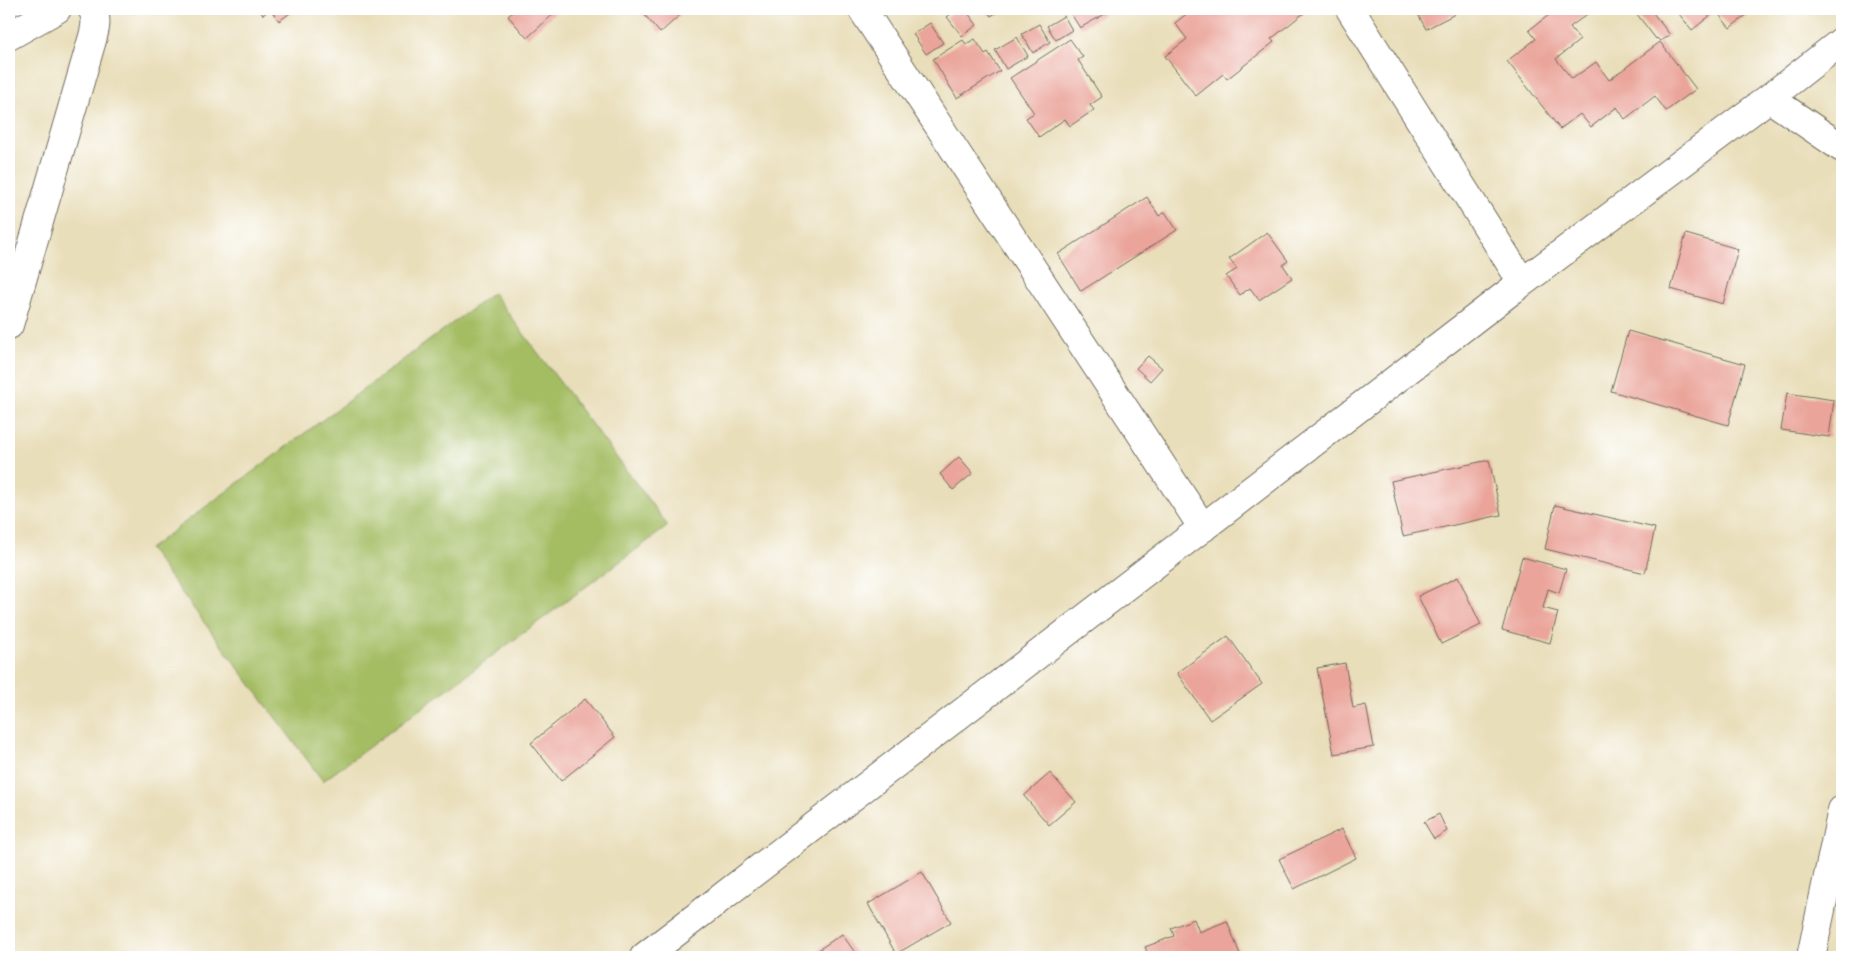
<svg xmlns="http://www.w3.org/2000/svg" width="1851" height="966" viewBox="0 0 1851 966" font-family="Caveat,sans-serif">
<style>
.green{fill:#a4bd63;stroke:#687447}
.building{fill:#eaa49a}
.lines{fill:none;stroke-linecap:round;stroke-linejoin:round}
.street-casing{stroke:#6e6a5d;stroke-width:30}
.street{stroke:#fff;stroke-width:28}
</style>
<rect width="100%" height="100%" fill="#fff"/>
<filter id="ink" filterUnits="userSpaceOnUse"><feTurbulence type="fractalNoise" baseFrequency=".02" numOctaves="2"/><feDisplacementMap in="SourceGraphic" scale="10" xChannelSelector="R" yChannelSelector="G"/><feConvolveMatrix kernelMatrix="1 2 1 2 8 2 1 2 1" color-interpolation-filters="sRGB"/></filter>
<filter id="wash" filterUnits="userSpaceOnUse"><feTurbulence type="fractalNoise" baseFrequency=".0096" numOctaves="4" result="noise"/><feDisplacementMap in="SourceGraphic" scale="20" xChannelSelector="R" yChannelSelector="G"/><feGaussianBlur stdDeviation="1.12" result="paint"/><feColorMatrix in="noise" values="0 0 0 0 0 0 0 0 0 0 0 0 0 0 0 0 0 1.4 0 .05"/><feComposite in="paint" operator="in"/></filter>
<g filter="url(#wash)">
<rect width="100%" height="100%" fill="#e9deba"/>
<!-- green -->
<path class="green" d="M493 293 668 526 323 781 149 549Z"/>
<g id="blocks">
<!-- building -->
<path class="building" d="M259 9H296L279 21 270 9 263 15Z
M516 9H559L527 38 508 16Z
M649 9H675L680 15 660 33 643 13Z
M957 9H965L977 25 962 36 947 17Z
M986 9H1003L991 16Z
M1068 9H1109L1110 11 1080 28Z
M1193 9H1309L1271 39 1274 42 1227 79 1223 74 1196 96 1165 56 1187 39 1175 23Z
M1415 9H1452L1455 14 1426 29Z
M1557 9H1594L1570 27 1580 40 1556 59 1572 79 1596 62 1609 80 1660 42 1696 89 1666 111 1655 96 1625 119 1617 107 1591 127 1580 114 1560 129 1507 61 1536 39 1529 30Z
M1633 9H1650L1670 35 1660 41 1657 38 1656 39Z
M1675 9H1754L1730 28 1716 11 1692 30Z
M1064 16 1072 30 1056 40 1047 26Z
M930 23 943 43 926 54 913 34Z
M1039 24 1050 42 1033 53 1022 34Z
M1017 37 1028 56 1006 69 995 50Z
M975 39 985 54 988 52 1000 71 957 98 933 59 963 40 966 44Z
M1070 39 1083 57 1078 60 1102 97 1090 105 1094 110 1070 126 1065 119 1039 137 1026 118 1034 113 1010 78Z
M1147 197 1159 216 1165 212 1177 230 1081 291 1058 254Z
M1267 232 1288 261 1283 265 1292 278 1259 300 1250 288 1240 295 1226 276 1237 269 1229 259Z
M1686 234 1738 249 1723 304 1671 289Z
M1628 331 1745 364 1728 425 1611 391Z
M1148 356 1162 368 1150 381 1136 368Z
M1787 393 1834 400 1829 437 1781 430Z
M959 457 973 473 953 490 940 474Z
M1489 460 1501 515 1403 536 1391 481Z
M1555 505 1655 528 1645 573 1545 549Z
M1522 557 1566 569 1559 593 1548 589 1543 608 1558 612 1550 643 1502 630Z
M1458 577 1481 625 1441 644 1418 596Z
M1228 636 1262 684 1210 720 1177 673Z
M1345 663 1353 708 1366 705 1374 747 1334 754 1317 668Z
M585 699 615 737 561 781 531 743Z
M1050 773 1076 802 1049 825 1024 796Z
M1439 814 1447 831 1434 839 1424 822Z
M1342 829 1356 858 1294 889 1279 859Z
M922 872 951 922 896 954 868 904Z
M1194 919 1199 932 1227 921 1241 957H1149L1145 947 1174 936 1171 928Z
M842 934 858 957H808Z"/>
</g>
</g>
<g filter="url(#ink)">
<use href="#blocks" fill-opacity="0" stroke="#6e6a5d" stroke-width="1"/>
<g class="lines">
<defs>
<path id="street" d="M862 9 1203 528
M1350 9 1522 282
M9 36 57 9
M1769 98 1842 148
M9 325 92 40C95 30 98 18 92 9
M644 957 1507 294 1769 98 1842 41
M1811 957 1842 810"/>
</defs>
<!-- street casing -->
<use href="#street" class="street-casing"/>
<!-- street -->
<use href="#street" class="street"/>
</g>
</g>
<!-- margin -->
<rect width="1851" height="966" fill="none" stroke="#fff" stroke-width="30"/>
</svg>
